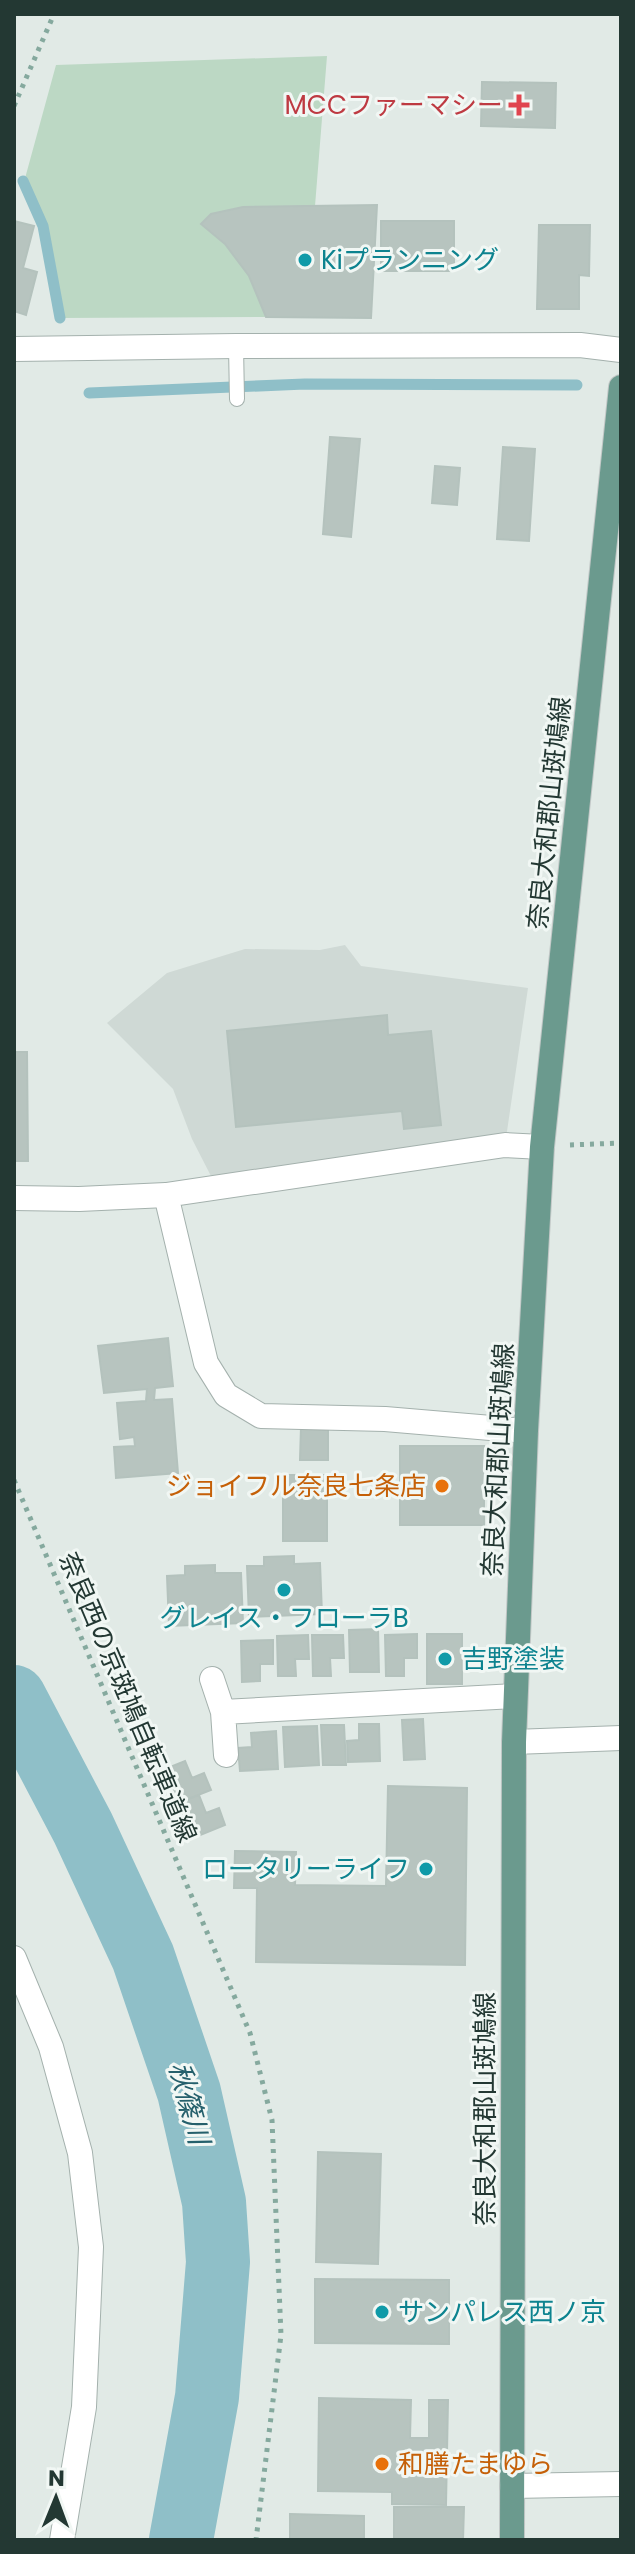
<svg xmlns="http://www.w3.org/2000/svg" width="635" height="2554" viewBox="0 0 635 2554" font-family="Poppins,'Noto Sans JP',sans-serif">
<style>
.built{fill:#cfd9d5}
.green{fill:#bcd8c4}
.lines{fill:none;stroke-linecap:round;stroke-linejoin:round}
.stream{stroke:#8fbfc8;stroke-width:11}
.river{stroke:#8fbfc8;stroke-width:64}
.building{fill:#b7c4bf;stroke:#b4c2bd;stroke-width:2}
.lane-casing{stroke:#a4b1ad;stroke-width:16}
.street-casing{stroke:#a4b1ad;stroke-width:26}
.primary-casing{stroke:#c1c7c6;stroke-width:26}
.path{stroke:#85a99e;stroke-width:5;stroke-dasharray:4 6;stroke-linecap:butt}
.lane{stroke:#fff;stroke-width:14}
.street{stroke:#fff;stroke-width:24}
.primary{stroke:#6b9a8e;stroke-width:24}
.health-dot{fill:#e0444e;stroke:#f1f7f4;stroke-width:3}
.culture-dot{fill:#0f9aa8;stroke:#f1f7f4;stroke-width:3}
.food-dot{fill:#e8710a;stroke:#f1f7f4;stroke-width:3}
.labels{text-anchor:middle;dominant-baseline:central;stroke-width:6;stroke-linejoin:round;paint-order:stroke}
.health-label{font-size:26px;fill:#be3a42;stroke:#f1f7f4;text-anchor:end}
.culture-label{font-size:26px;fill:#0d838f;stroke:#f1f7f4;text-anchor:start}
.street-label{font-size:26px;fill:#233833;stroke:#f1f7f4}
.food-label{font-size:26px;fill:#c56008;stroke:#f1f7f4;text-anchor:end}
.water-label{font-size:28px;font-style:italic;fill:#25606c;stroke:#f1f7f4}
</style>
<rect width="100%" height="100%" fill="#e1eae6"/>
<!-- built -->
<path class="built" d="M345 945 361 966 528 988 505 1145 212 1178 192 1139 173 1089 107 1023 167 973 245 949 320 950Z"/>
<!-- green -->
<path class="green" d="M327 56 315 206 243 207 211 214 225 244 249 276 266 317 60 318 43 226 24 182 56 65Z"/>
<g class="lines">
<!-- stream -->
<path class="stream" d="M23 181 43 226 60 318
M89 393 305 384 577 385"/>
<!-- river -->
<path class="river" d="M14 1697 83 1828 143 1957 189 2092 214 2202 218 2262 207 2397 181 2540"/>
</g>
<!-- building -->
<path class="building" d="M482 82 556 83 555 128 481 126Z
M377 205 371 318 266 317 249 276 225 244 201 224 211 214 243 207Z
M14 221 34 226 23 268 37 272 26 315 14 311Z
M381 221H454V271H381Z
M539 225H590L589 276 579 275V309H537Z
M330 437 360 439 351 537 323 534Z
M503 447 535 449 529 541 497 539Z
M435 466 460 468 457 505 432 503Z
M387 1015 388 1035 431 1031 441 1125 404 1129 402 1111 236 1127 227 1031Z
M14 1052H27L28 1161H14Z
M168 1338 173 1386 155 1388 154 1400 172 1399 178 1473 116 1478 114 1447 135 1446 134 1437 120 1439 117 1403 146 1401 147 1389 104 1393 98 1346Z
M301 1427H328V1460H300Z
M400 1446H484V1525H400Z
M283 1475H327V1541H283Z
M294 1556V1564L320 1563 322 1614 249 1617 247 1566H264V1557Z
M215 1565V1573H241L243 1623 169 1626 167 1576 185 1575V1566Z
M378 1629 379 1672H350L349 1630Z
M417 1634V1658H404V1676H386L385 1635Z
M427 1634H462V1684H427Z
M308 1635 309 1659H295L296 1676H278L277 1636Z
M312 1635H343L344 1658H330L331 1676H313Z
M273 1640V1664H260V1681L242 1682 241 1641Z
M423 1719 425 1759 404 1760 402 1720Z
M359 1724H379L380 1761 348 1762 347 1741 359 1740Z
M321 1725H344L346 1765H323Z
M317 1726 319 1765 285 1767 283 1727Z
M276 1731 278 1769 240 1771 238 1748 252 1747 251 1733Z
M185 1761 192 1778 204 1773 211 1790 178 1803 165 1769Z
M388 1786 467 1788 465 1965 256 1962 257 1888H234L235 1851 296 1852 295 1885 386 1886Z
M199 1795 206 1813 219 1808 225 1825 193 1838 178 1803Z
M318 2152 381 2154 378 2264 316 2262Z
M315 2279 449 2280V2344L315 2343Z
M319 2398 411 2400 410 2438H429V2400H448L446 2505 392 2504V2492L318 2491Z
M394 2507H464L463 2540 394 2539Z
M290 2514 364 2516V2540H290Z"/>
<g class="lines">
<defs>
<path id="lane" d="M236 346 237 399"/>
<path id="street" d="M14 349 236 346 580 345 621 350
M166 1195 206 1363 226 1395 261 1416 385 1419 526 1431
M14 1198 79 1199 166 1195 505 1145 542 1147
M212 1679 223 1712
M514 1742 621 1738
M226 1755 223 1712 515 1696
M14 1958 51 2047 80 2153 91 2247 84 2407 62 2540
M512 2486 621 2484"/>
<path id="primary" d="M512 2540 514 1742 526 1431 542 1147 621 387"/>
</defs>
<!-- lane casing -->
<use href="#lane" class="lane-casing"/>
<!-- street casing -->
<use href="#street" class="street-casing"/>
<!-- primary casing -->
<use href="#primary" class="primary-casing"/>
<!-- path -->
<path class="path" d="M14 106 54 14
M570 1145 621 1143
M14 1480 250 2033 272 2120 281 2335 256 2540"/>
<!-- lane -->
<use href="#lane" class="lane"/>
<!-- street -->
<use href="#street" class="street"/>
<!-- primary -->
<use href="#primary" class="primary"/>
</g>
<!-- markers -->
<path class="health-dot" d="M515 93h8v8h8v8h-8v8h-8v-8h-8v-8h8z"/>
<g class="culture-dot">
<circle cx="305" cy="260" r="8"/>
<circle cx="284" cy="1590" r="8"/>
<circle cx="445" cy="1659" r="8"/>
<circle cx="426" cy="1869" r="8"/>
<circle cx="382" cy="2312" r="8"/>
</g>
<g class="food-dot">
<circle cx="442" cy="1486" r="8"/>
<circle cx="382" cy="2464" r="8"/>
</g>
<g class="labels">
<!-- health labels -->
<g class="health-label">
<text x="503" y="105">MCCファーマシー</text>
</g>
<!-- culture labels -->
<g class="culture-label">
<text x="321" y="260">Kiプランニング</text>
<text x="284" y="1618" text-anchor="middle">グレイス・フローラB</text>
<text x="461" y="1659">吉野塗装</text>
<text x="410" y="1869" text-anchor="end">ロータリーライフ</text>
<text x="398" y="2312">サンパレス西ノ京</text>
</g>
<!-- street labels -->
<g class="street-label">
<text transform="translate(549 813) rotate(-84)">奈良大和郡山斑鳩線</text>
<text transform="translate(498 1460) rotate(-87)">奈良大和郡山斑鳩線</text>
<text transform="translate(128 1697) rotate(67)">奈良西の京斑鳩自転車道線</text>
<text transform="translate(485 2109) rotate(-90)">奈良大和郡山斑鳩線</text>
</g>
<!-- food labels -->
<g class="food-label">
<text x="426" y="1486">ジョイフル奈良七条店</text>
<text x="398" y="2464" text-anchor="start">和膳たまゆら</text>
</g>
<!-- water labels -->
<g class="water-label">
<text transform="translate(189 2103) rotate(75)">秋篠川</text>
</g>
</g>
<!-- border -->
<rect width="635" height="2554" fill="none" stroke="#233833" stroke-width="32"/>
<!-- north arrow -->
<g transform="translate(56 2498) rotate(1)" stroke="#f1f7f4" stroke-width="6" paint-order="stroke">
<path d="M0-6L14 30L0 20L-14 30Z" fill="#233833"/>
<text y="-12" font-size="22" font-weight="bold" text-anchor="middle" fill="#233833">N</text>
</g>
</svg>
